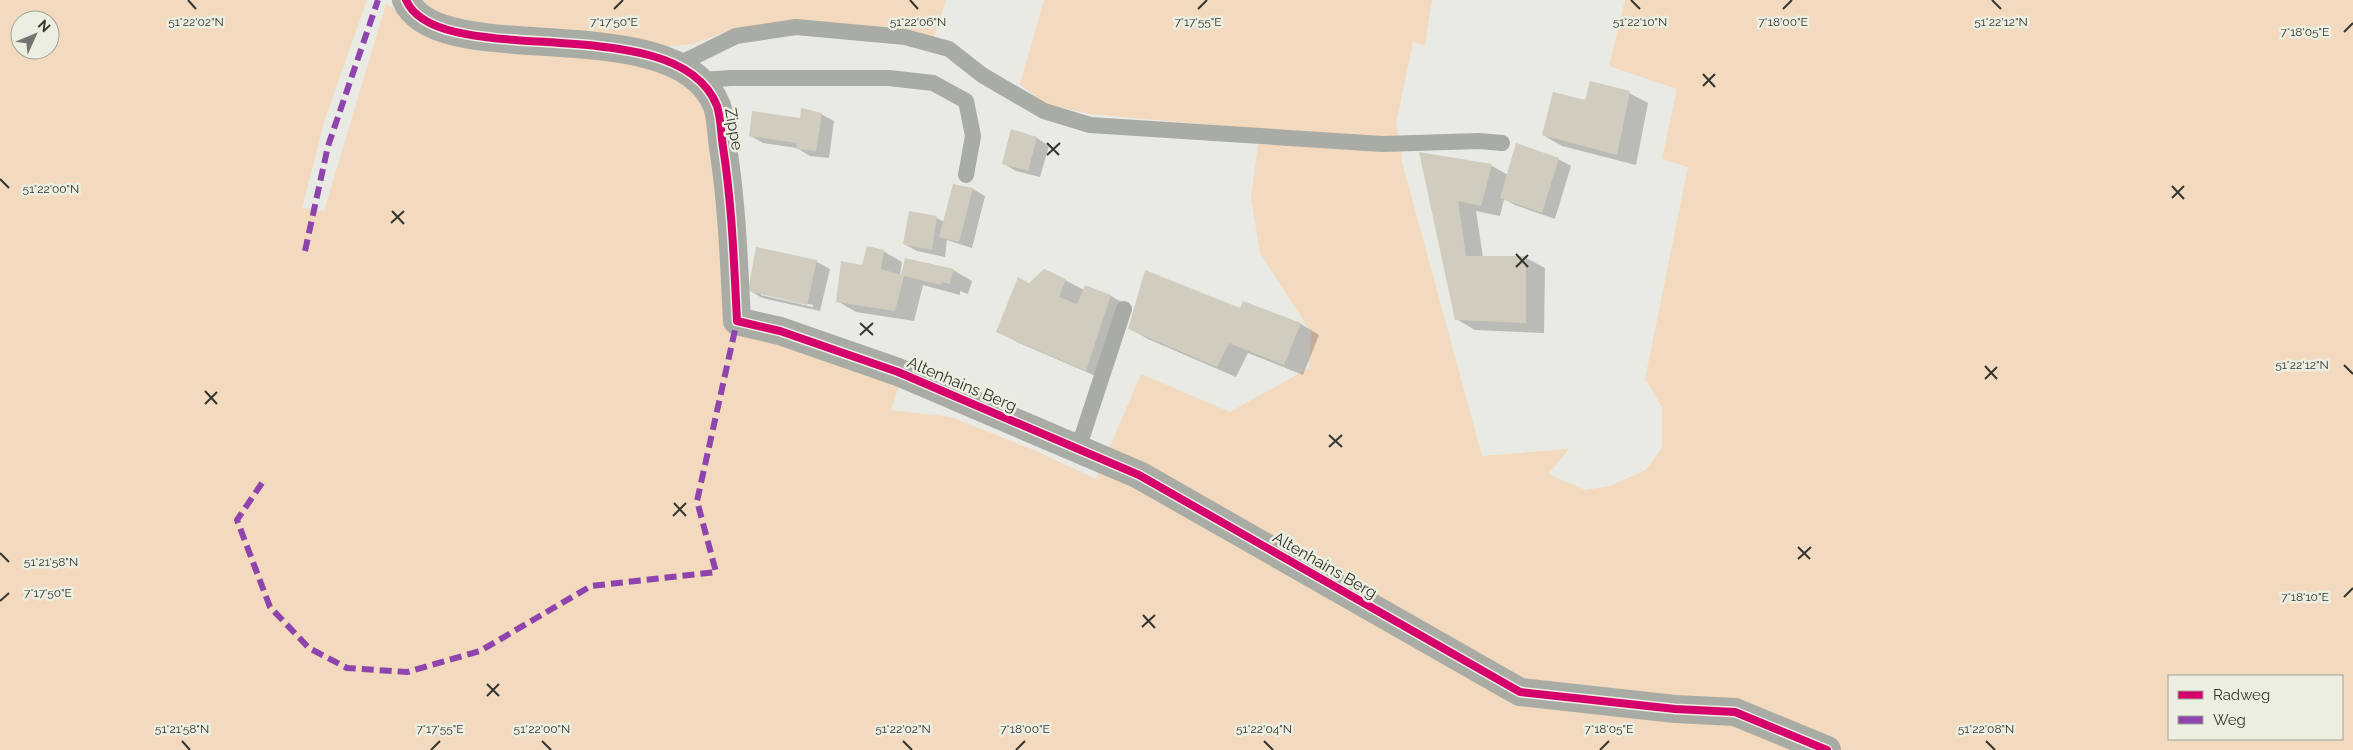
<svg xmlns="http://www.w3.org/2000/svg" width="2353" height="750" viewBox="0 0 2353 750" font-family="Raleway,sans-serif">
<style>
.green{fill:#f3d9be;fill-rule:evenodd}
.shadow{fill:#0003;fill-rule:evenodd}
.building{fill:#d0cdbf}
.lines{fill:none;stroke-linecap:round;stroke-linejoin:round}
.lane{stroke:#a8aca5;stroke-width:16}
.street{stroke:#a8aca5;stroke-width:28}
.quiet{stroke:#8e44ad;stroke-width:6;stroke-dasharray:12 6;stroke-linecap:butt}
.cycleway-casing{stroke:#ebeee0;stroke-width:11}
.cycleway{stroke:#d6006c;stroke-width:8}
.ticks{fill:none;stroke:#343530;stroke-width:2}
.labels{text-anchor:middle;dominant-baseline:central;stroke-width:5;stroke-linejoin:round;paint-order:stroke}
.street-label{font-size:16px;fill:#343530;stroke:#ebeee0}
.ticks-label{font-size:12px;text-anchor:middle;fill:#343530;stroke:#ebeee0;stroke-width:5;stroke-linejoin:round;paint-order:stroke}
</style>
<rect width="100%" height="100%" fill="#e9eae4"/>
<!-- green -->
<path class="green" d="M0 0H367L325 119 302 208 324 211 386 4 404 13 640 59 689 83 716 128 733 326 901 380 891 410 951 417 1034 450 1096 479 1141 374 1230 412 1309 368 1311 332 1260 253 1251 198 1258 144 1401 151 1402 162 1482 456 1569 449 1548 474 1585 490 1610 486 1646 470 1662 448V407L1645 379 1688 167 1662 159 1677 89 1609 66 1625 0H2353V750H0ZM20 20H50V50H20ZM2169 676H2342V739H2169Z
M418 0H946L932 43 731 30 693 44 662 47 464 26 432 13Z
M1044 0H1432L1425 45 1413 42 1396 124 1399 139 1300 133 1090 114 1045 104 1020 84Z"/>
<!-- shadow -->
<path class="shadow" d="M1629 93 1648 103 1636 165 1562 146 1543 135 1586 102Z
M821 114 834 121 829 158 810 156 797 148 763 143 751 136Z
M1012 131 1037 138 1049 146 1040 177 1016 171 1003 163Z
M1421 154 1492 166 1508 175 1558 159 1571 166 1555 219 1515 205 1504 199 1500 216 1476 211 1483 257 1526 258 1545 268 1544 333 1475 330 1456 319Z
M954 186 973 189 985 196 972 248 947 240 945 257 917 251 904 244 937 218 944 222Z
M757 248 817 262 830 269 820 311 762 298 749 290ZM761 293 813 305V307L761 295Z
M883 251 902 262 899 281H901L906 260 953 270 972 281 968 294 960 291V295L923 285 914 321 856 312 837 301 863 267Z
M1065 280 1084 290 1111 296 1129 306 1105 380 1017 342 998 331 1029 284Z
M1243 302 1301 324 1319 335 1303 375 1248 353 1236 377 1148 339 1129 328 1241 309Z"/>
<!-- building -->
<path class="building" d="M1590 81 1630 91 1617 155 1542 135 1553 92 1585 100Z
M801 108 822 113 816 151 796 149 797 143 749 136 752 111 800 118Z
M1011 129 1037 137 1028 171 1002 164Z
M1516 143 1559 158 1542 213 1500 198Z
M1419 152 1492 164 1481 206 1458 201 1466 256H1526V323L1455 320Z
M953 184 973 188 959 242 939 237Z
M909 211 937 216 932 250 903 244Z
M867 246 884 250 881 269 901 275 905 258 954 269 950 284 942 282 941 285 904 276 895 311 836 302 841 261 862 265Z
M756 247 817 260 807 305 748 291Z
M1044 269 1066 279 1059 297 1077 304 1085 285 1111 295 1086 371 996 332 1018 277 1029 283Z
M1145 270 1240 308 1243 301 1301 323 1284 365 1229 343 1217 367 1128 329Z"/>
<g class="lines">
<!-- lane -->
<path class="lane" d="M677 65 736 36 796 27 905 37 949 49 982 75 1044 111 1090 125 1382 144 1479 141 1502 143
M701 80 731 78H889L933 83 966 101 973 136 966 175
M1078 449 1124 309"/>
<!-- street -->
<path class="street" d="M406 0C438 74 678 5 717 106 721 118 721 134 723 147 732 204 734 263 737 321L780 331 898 372 1139 475 1520 692 1675 709 1735 712 1827 750"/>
<!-- quiet -->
<path class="quiet" d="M305 251 328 146 378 0
M262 483 237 520 270 607 309 648 347 668 407 672 480 651 591 586 716 572 697 501 737 321"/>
<defs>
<path id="cycleway" d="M406 0C438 74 678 5 717 106 721 118 721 134 723 147 732 204 734 263 737 321L780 331 898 372 1139 475 1520 692 1675 709 1735 712 1827 750"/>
</defs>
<!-- cycleway casing -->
<use href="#cycleway" class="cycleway-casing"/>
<!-- cycleway -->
<use href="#cycleway" class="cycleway"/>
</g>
<!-- ticks -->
<path class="ticks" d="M188 0 196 9M910 0 918 9M1631 0 1640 9M1992 0 2001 9M614 9 623 0M1198 9 1207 0M1783 9 1792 0M2344 32 2353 23M1703 74 1715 87M1703 86 1715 74M1047 143 1059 155M1047 155 1060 143M0 179 9 188M2172 186 2184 199M2172 198 2184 186M392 211 404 224M391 223 404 211M1516 254 1528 267M1516 267 1528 255M860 323 873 335M860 335 873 323M2344 365 2353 374M1985 366 1997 379M1985 379 1997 367M205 391 217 404M205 404 217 392M1329 435 1342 447M1329 447 1342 435M674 503 686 516M673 516 686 503M1798 547 1810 559M0 553 9 562M1798 559 1811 547M2344 597 2353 588M0 601 9 593M1143 615 1155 628M1142 627 1155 615M487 684 499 696M487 696 499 684M182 741 190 750M542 741 551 750M903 741 912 750M1264 741 1273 750M1986 741 1995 750M431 750 440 741M1016 750 1025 741M1600 750 1609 741"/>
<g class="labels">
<!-- street labels -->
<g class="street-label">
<text transform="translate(734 129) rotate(80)">Zippe</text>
<text transform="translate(962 384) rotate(23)">Altenhains Berg</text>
<text transform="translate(1325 565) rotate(30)">Altenhains Berg</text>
</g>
</g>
<g class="ticks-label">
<text x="614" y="26">7°17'50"E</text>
<text x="1198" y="26">7°17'55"E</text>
<text x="1783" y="26">7°18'00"E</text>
<text x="196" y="26">51°22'02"N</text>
<text x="918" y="26">51°22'06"N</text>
<text x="1640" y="26">51°22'10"N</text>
<text x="2001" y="26">51°22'12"N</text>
<text x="2305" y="36">7°18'05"E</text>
<text x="51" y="193">51°22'00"N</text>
<text x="2302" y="369">51°22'12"N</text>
<text x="51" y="566">51°21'58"N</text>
<text x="48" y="597">7°17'50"E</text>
<text x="2305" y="601">7°18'10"E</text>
<text x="182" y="733">51°21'58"N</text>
<text x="542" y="733">51°22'00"N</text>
<text x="903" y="733">51°22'02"N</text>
<text x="1264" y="733">51°22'04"N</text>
<text x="1986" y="733">51°22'08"N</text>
<text x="440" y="733">7°17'55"E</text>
<text x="1025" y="733">7°18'00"E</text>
<text x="1609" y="733">7°18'05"E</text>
</g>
<!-- legend -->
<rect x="2168" y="675" width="175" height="65" fill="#ebeee0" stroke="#a2a49a"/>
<rect x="2178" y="691" width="25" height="8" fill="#d6006c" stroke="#a2a49a"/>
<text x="2213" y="700" font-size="15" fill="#343530">Radweg</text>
<rect x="2178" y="716" width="25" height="8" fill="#8e44ad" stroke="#a2a49a"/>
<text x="2213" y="725" font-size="15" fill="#343530">Weg</text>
<!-- north arrow -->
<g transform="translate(35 35) rotate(46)"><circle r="24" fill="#ebeee0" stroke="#a2a49a"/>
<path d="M0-4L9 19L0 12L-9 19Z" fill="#73746f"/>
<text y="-8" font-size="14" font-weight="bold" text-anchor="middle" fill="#343530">N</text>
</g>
</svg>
